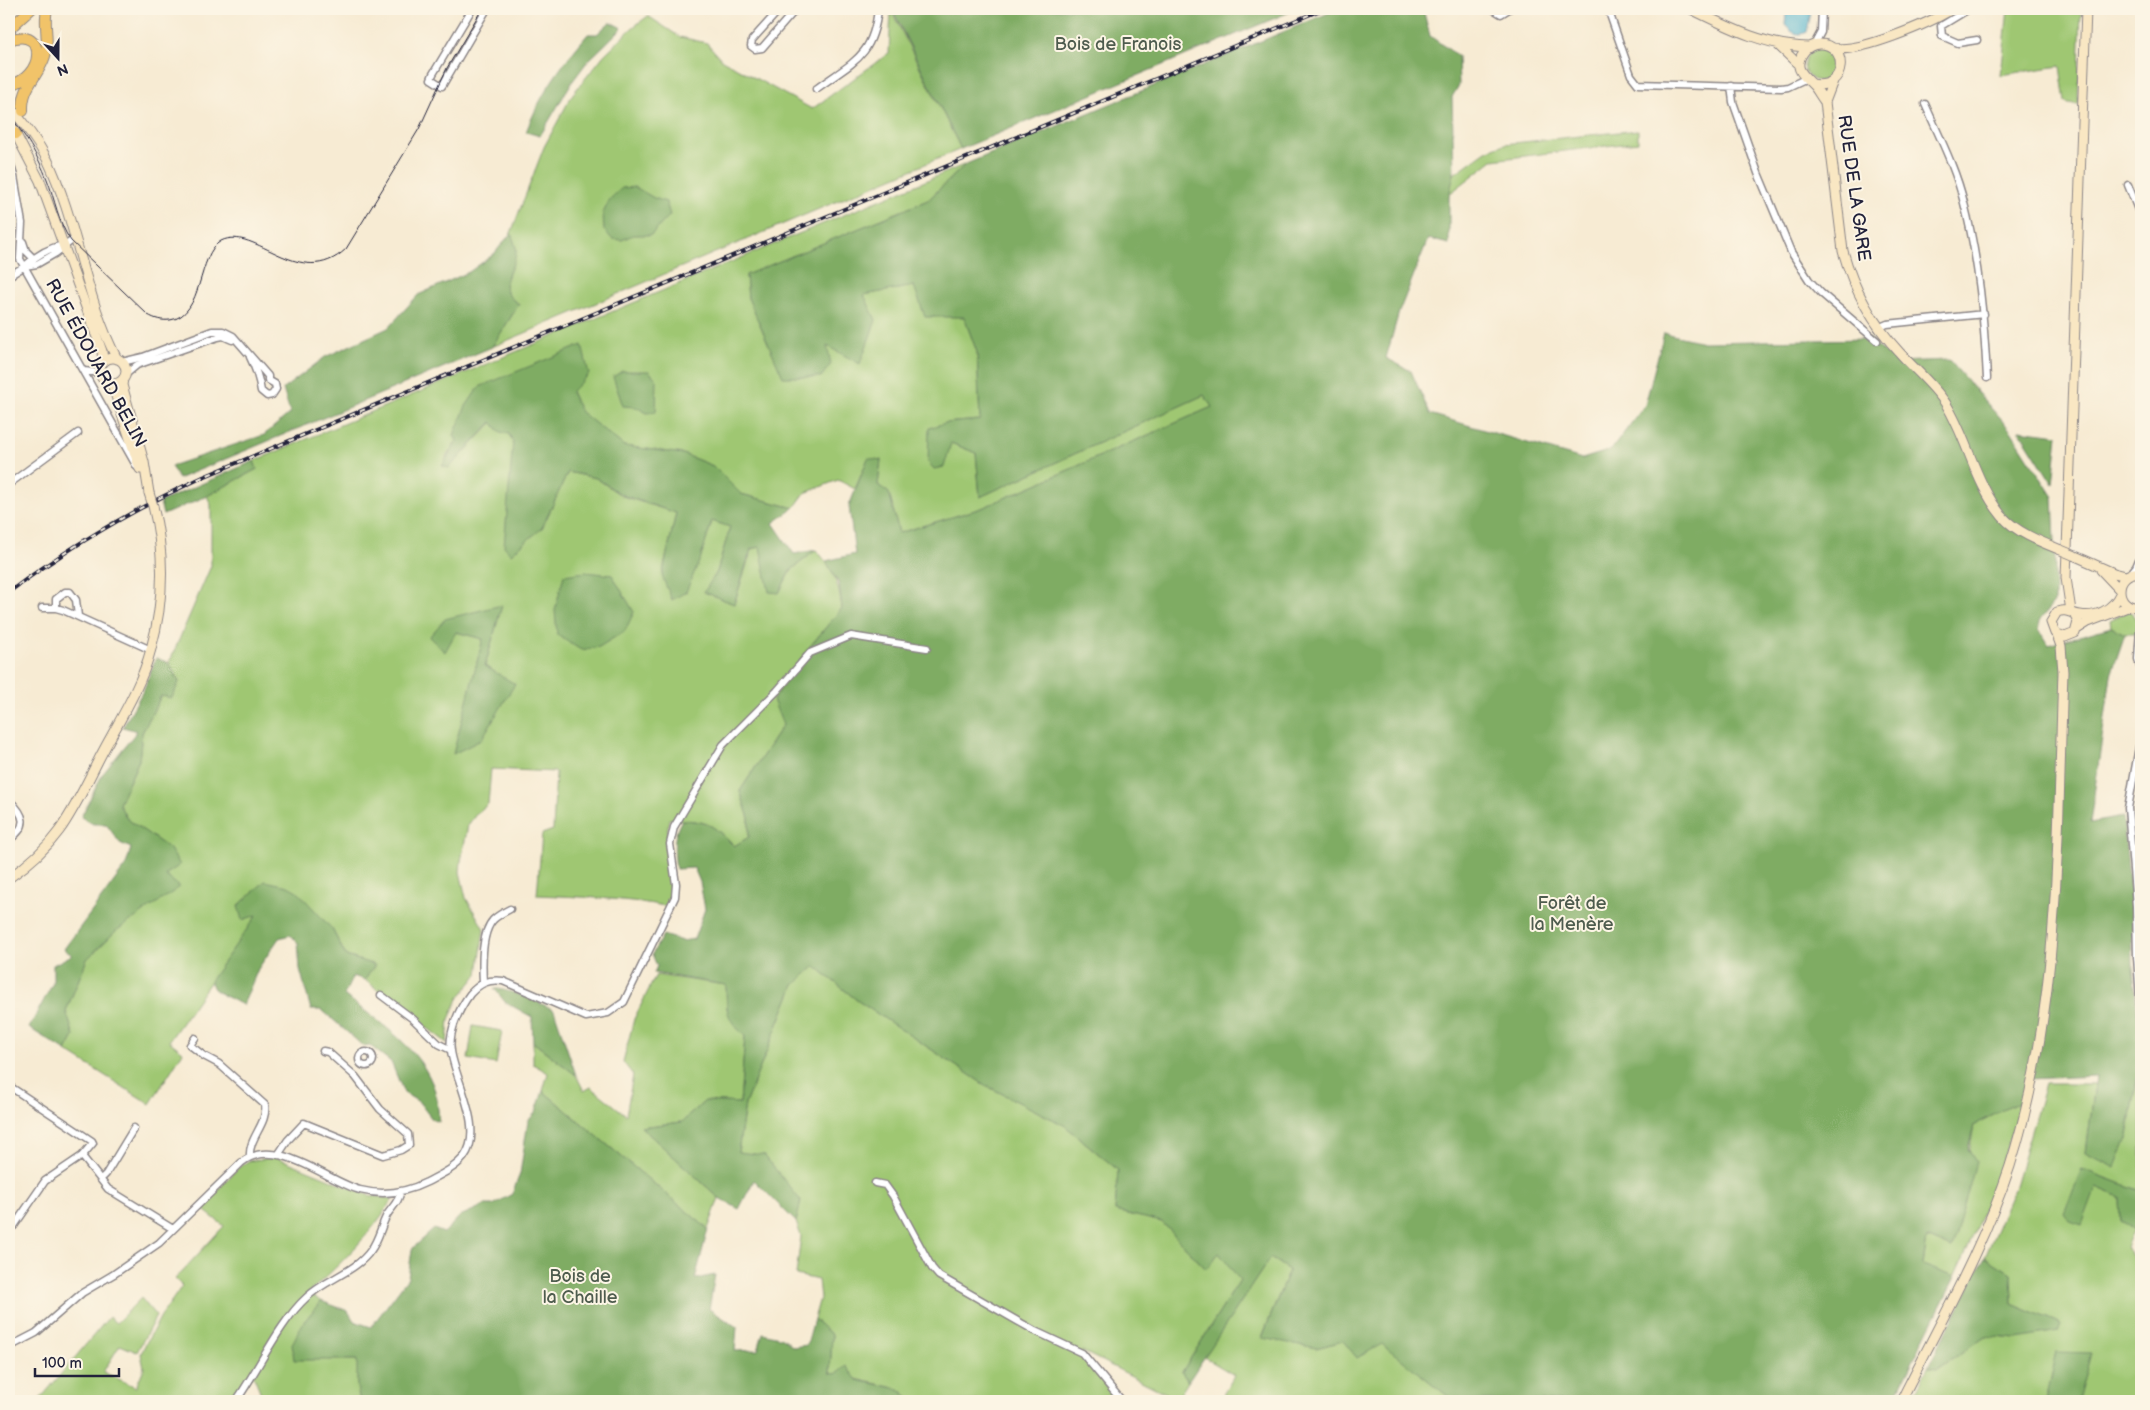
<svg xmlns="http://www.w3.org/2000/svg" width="2150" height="1410" viewBox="0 0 2150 1410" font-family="'Balsamiq Sans',sans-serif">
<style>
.green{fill:#9fc772;stroke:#607456;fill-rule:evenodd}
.forest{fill:#7fac64;stroke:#506750}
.water{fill:#4fb2ce;stroke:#386a84}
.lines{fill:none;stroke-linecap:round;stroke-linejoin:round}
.street-casing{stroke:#8c8687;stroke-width:9}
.secondary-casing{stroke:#8c8687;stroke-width:11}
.primary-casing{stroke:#8c8687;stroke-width:12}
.street{stroke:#fff;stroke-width:6}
.secondary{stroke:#f9e7c3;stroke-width:9}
.primary{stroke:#f1c369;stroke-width:10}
.tram{stroke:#22223b;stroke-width:1}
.rail-casing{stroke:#22223b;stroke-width:4}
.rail{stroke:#fcf5e5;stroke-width:2;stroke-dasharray:5.5;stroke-linecap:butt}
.secondary-bridge-casing{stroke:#8c8687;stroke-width:11;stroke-linecap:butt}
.secondary-bridge{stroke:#f9e7c3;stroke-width:9}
.labels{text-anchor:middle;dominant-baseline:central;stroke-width:4;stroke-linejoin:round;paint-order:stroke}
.park-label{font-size:18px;fill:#4e5c4e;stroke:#fcf5e5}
.street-label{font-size:18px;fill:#22223b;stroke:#fcf5e5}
</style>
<rect width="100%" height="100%" fill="#fcf5e5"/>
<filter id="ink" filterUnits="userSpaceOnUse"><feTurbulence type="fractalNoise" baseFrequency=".02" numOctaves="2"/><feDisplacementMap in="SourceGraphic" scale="10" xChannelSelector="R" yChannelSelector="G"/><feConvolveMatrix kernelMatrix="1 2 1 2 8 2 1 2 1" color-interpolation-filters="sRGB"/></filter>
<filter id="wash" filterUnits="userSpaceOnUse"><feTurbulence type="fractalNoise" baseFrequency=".0096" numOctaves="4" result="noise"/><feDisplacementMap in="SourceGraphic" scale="20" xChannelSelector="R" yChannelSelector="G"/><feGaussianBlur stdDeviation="1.12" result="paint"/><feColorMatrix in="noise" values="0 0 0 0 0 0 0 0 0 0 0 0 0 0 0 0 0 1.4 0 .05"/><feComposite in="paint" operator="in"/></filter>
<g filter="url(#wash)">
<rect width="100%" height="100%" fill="#f7ebd3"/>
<!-- green -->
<path class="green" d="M2008 9H2081L2078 105 2065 102 2060 66 2001 75Z
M891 10 961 149 492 347 519 304 509 298 505 286 516 250 511 233 544 147 572 95 604 55 632 28 648 16 680 37 707 43 722 60 812 109 889 53Z
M1804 65a16 16 0 1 1 32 0a16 16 0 1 1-32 0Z
M1638 130V142L1493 160 1448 195 1454 174 1486 151 1504 144Z
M966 164 928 200 746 275 748 298 759 320 827 346 863 295 914 286 964 317 977 352 980 420 945 423 951 443 976 453 980 497 1204 395 1212 407 982 508 899 533 889 493 878 485 881 460 868 459 855 489 838 480 805 493 794 508 741 494 713 466 683 454 624 446 580 412 571 391 582 345 457 441 446 457 449 468 493 422 509 434 513 442 542 528 568 472 596 478 622 496 676 513 662 576 701 557 712 521 730 527 717 572 705 592 734 604 752 549 760 547 779 593 790 571 816 550C834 569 838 582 842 608L807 650 783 725 740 791 749 818V837L734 846C707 819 707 822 669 819L666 845 671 895 665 906C623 898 580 897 537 895L542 834 553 830 556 772 491 769 488 804 477 813 468 825 461 861 460 872 466 898 484 929 478 974 458 999 449 1019 447 1043 365 980 374 965 346 956 332 929 258 914 169 1041 183 1052 150 1104 66 1051 74 1036 66 1011 87 959 116 931 165 875 170 849 127 819 119 804 139 760 142 733 161 696 179 682 169 663 211 566V505L207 496 257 469 254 461ZM502 605 485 666 454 753 483 639 456 632Z
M2128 611 2132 612 2137 620V634H2125L2111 627 2110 620Z
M815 966 858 1001 985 1085 1064 1125 1118 1170 1115 1211 1162 1222 1206 1269 1219 1252 1240 1280 1182 1372 1188 1382 1177 1399 1082 1351 1116 1401H913L899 1389 830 1373 832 1335 814 1319 820 1298 818 1280 796 1275 801 1236 796 1222 801 1201 738 1153 745 1104 794 985Z
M656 975 726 985 727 1009 745 1036 740 1103 705 1101 682 1122 641 1127 719 1198 708 1229 543 1091 548 1073 533 1064V1042L576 1075 584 1091 591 1087 626 1115 633 1075 623 1062 634 1019Z
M473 1026 502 1031 496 1064 468 1059Z
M2141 1081V1191L2082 1169 2096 1187 2120 1197 2121 1221 2134 1230 2126 1248 2141 1264V1401H1911L1928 1367 1938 1368 1985 1336 2017 1339 2061 1324 2012 1303 2011 1273 1985 1257 2014 1189 2045 1084H2095L2086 1153 2128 1136 2137 1082Z
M2021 1101C2004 1162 1981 1219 1955 1277L1923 1266 1927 1237 1952 1248 1974 1125Z
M276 1157 368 1195 393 1199C371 1234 339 1266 308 1293L321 1301 303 1323 294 1359 358 1360 357 1387 360 1401H264L253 1374 234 1401H43L40 1399 109 1317 116 1323 141 1298 156 1316 137 1352 120 1345 103 1372 136 1387 144 1368 141 1354 144 1347 161 1316 182 1286 175 1279 224 1226 201 1208 238 1168 248 1161Z
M1270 1258 1289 1270 1262 1337 1316 1348 1343 1341 1382 1343 1454 1401H1301L1271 1394 1266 1401H1234L1223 1395 1234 1375 1204 1357Z"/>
<!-- forest -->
<path class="forest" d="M892 9H1297L961 149Z
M1338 9H1423L1430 36 1458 56 1459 85 1452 97 1454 174 1449 196V244L1428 239 1399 312 1386 358 1411 371 1430 414 1582 459 1611 450 1645 405 1664 333 1703 342 1869 339 1896 362 1949 360 2011 431 2053 497 2055 541V601L2040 620 2039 630 2048 645 2111 627 2125 634 2111 675 2090 823 2123 817 2132 908 2133 967 2138 1019 2141 1031V1073H2138L2128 1136 2115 1168 2086 1153 2096 1076 2027 1079 2021 1101 1974 1125 1968 1149 1976 1162 1952 1248 1927 1237 1923 1265 1955 1277 1893 1401H1454L1382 1344 1357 1358 1343 1341 1316 1348 1262 1338 1289 1270 1270 1258 1188 1382 1182 1372 1240 1280 1219 1253 1206 1269 1162 1222 1115 1211 1118 1170 1064 1125 985 1085 858 1001 815 966 794 985 745 1104 738 1152 764 1155 801 1201 796 1222 754 1180 739 1209 719 1198 641 1127 682 1122 705 1101 740 1103 745 1036C725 1018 727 1011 726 985L654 973 657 966 652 954 663 935 682 941 694 939 705 909 700 882 694 868 676 869C674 851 672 836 682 820 712 822 713 826 734 846L749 837V818L740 791 783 725 773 700 807 650 842 608 839 584 826 561 855 554 849 506 868 458 881 460 878 485 889 493 899 533 982 508 1212 407 1204 395 980 497 976 453 951 443 944 467 934 469 928 462 929 428 945 423 980 420 977 352 964 317H925L914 286 864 295 876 320 860 364 827 346 831 364 821 377H783L748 298 746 275 928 200 966 164Z
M610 22 622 28 587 62 572 82 540 136 526 132C542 91 560 67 588 34H597Z
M635 187 654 198 666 202 670 215 651 235H633L622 240 612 239 604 230 603 213 610 199 622 188Z
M511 233C513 238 515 244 516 248 518 271 489 285 519 304L492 347 178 479 171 466 264 435 290 413 283 389 325 357 388 328 418 295 469 272 494 254Z
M582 345 589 374 571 392 581 412 624 446 683 454 713 466 741 494 794 508 773 523 794 554 816 550 790 571 779 593 769 592 760 547 751 549 734 604 704 592 717 572 730 527 712 521 701 557 686 592 672 600 662 576 676 513 622 495 596 478 568 472 542 528 511 554 504 546 513 442 509 434 500 432 492 422 449 468 442 466 457 441 454 435 466 406 479 387Z
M622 371H649L657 380 656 412 647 413 636 407 623 406 613 377Z
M2019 430 2058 435 2053 484Z
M254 461 257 469 207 496 163 515 160 502Z
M586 572 612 575 634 612 625 631 599 647 581 650 557 635 555 610 564 575Z
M502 605 485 666 515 684 481 740 453 754 483 639 456 632 445 652 429 637 445 619Z
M156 658 169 663 179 682 172 698 161 696 142 733 139 760 119 804 127 819 170 849 180 865 165 875 180 887 116 931 87 959 66 1011 74 1036 66 1051 29 1028 53 983V965L72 955 64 949 126 865 131 848 120 843 106 824H93L81 817 102 775 137 731 123 727 144 689Z
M265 881 288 886 297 891 332 929 346 956 375 965 365 980 353 976 344 995C377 1021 422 1048 435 1091 438 1101 438 1112 439 1122L432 1119 419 1102 404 1093 391 1062 369 1045 363 1046 322 1010H311L300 969 298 943 290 935 279 938 258 969 243 1005 223 995 214 989 210 981 257 915 242 920 238 906Z
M494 988C516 992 535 1000 554 1010L576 1075 533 1042 532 1017 505 1002Z
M543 1091 708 1229 695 1279 715 1275 709 1309 737 1327 735 1351 758 1350 763 1333 783 1338 793 1347 807 1345 814 1319 832 1335 830 1373 836 1374 846 1366 857 1380 899 1389 913 1401H360L357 1387V1360H294L292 1344 303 1323 321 1301 348 1311 354 1321 371 1327 408 1278 412 1249 434 1229 444 1233 460 1216 485 1205H493L512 1194 520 1174 528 1121 536 1112Z
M2082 1169 2141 1191V1221L2134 1230 2121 1221 2120 1197 2096 1187 2082 1225 2070 1221 2064 1213Z
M1985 1257 2011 1273 2012 1303 2061 1324 2058 1332 2017 1339 1985 1336 1938 1368 1928 1367Z
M2056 1352 2091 1353 2078 1401H2045Z"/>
<!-- water -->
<path class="water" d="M1789 9H1809L1811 12 1807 32C1797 37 1791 32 1785 25L1786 13Z"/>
</g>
<g filter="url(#ink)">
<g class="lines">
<defs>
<path id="street" d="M472 9 433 74 431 79 442 86 487 9
M780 9 752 40 751 46 755 49 762 48 796 9
M1493 9 1501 14 1509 9
M1608 9 1631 75 1638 84 1781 88 1788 87 1805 79
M1969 9 1941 26 1942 36 1958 43 1977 40
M1814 45 1821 32 1822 9
M1731 86 1733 102 1758 173 1791 252 1809 280 1821 293 1877 341
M816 89C852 62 873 58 878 9
M1925 104C1939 136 1956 169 1964 203 1979 261 1984 319 1987 378
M9 159 14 176 22 223 20 259 137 467
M2128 185 2141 217
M23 242 26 251 33 258
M26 265C37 255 49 248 63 245
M9 276 25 266 37 264 56 253 75 238
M1878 328 1887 324 1984 314
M122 362 143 357 212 331H223L233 336 268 376V380L275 384 276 389 272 395 267 396 261 391C259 378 256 369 250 357
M84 371 101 373
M125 375 137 365 218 337 223 336 232 340
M9 484 78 433
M2131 573 2136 567 2141 555
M42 608H56L63 610 151 650
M56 608V599L65 592H70L76 600 78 616
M2141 615 2138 659 2141 670
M2141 736 2128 808 2136 906 2137 957 2141 1013
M9 800C25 815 29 826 9 840
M483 982C482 964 481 933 493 920 498 915 504 912 510 909
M381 995 413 1019 439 1044 451 1050
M195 1038 190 1045 204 1056 219 1064 265 1105C268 1124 248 1138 250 1157
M359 1059a7 7 0 1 1 14 0a7 7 0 1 1-14 0Z
M9 1086 92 1141 93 1143 82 1156
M278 1155 288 1140 304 1123 383 1155 401 1150 409 1145 408 1134 380 1109 355 1076 328 1052 323 1051
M101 1179 106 1174 134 1128
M875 1183 885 1185 893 1196 932 1268 939 1276 1035 1331 1082 1353 1122 1401
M9 1229 14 1226 45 1181 82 1156 108 1189 173 1229
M9 1347 36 1333 82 1293 114 1274 159 1243 241 1163C276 1134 326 1181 360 1190 384 1196 405 1193 427 1182 440 1175 454 1169 464 1157 485 1129 455 1080 451 1051 448 1032 459 1009 470 994 480 983 488 979 503 981L586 1017 608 1013 624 1002 675 897 676 884 670 844 674 827 723 745 777 691 810 653 851 636 927 648
M236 1401C258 1370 280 1321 307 1297 326 1279 356 1272 371 1250 379 1239 381 1226 387 1215 391 1208 400 1201 400 1192"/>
<path id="secondary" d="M1691 9C1730 28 1765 46 1808 47
M1778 45 1799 65
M1833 48C1858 54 1930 23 1952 9
M1812 84C1848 91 1849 43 1819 44 1813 44 1806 48 1803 53 1792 69 1805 76 1814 86 1818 91 1821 97 1825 102L1843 251C1854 291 1872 323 1900 353 1915 370 1934 385 1946 404 1968 440 1975 483 2002 516 2017 533 2041 542 2061 550
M1825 102 1833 81
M9 106C23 122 37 140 47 159 78 223 84 296 117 359
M9 121 40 181 102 351 103 363
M100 371a13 13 0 1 1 26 0a13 13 0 1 1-26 0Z
M123 379 122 385 144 462 149 493
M112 384 140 469
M2073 555 2114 573 2126 576
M2101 570 2119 589
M2141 573C2113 569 2113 611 2141 607
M2071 611 2066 578 2086 9
M2074 614 2078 622 2075 633 2065 637 2055 633 2051 622 2057 612C2067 608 2071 614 2080 615 2097 618 2113 609 2120 594
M2077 629 2088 622 2130 606
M9 878C60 843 72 812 99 759 117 724 141 688 151 649 164 602 165 553 153 506
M1901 1401C1939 1324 1983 1248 2010 1166 2061 1007 2057 837 2063 672L2061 646 2057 635"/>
<path id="primary" d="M9 29 31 9
M9 40C49 26 44 79 9 85
M23 111C22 85 38 78 45 56 50 40 43 25 47 9
M9 129 16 134"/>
</defs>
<!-- street casing -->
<use href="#street" class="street-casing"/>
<!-- secondary casing -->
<use href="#secondary" class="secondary-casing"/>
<!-- primary casing -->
<use href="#primary" class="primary-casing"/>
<!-- street -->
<use href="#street" class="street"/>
<!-- secondary -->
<use href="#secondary" class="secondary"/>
<!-- primary -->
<use href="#primary" class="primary"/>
<!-- tram -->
<path class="tram" d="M9 115C25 134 38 156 47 179 55 199 58 223 71 241L148 315C155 319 162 321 170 320 204 316 197 254 221 241 255 224 300 292 346 249L419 129 447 68 482 9"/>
<defs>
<path id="rail" d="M9 592C70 546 134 509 203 477L1323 9"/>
</defs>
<!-- rail casing -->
<use href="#rail" class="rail-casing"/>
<!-- rail -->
<use href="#rail" class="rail"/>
<defs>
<path id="secondary-bridge" d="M149 493 153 506
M2061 550 2073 555"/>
</defs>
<!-- secondary-bridge casing -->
<use href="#secondary-bridge" class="secondary-bridge-casing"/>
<!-- secondary-bridge -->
<use href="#secondary-bridge" class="secondary-bridge"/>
</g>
</g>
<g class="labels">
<!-- park labels -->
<g class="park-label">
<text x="1118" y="44">Bois de Franois</text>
<text x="1572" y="903">Forêt de<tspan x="1572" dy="21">la Menère</tspan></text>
<text x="580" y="1276">Bois de<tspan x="580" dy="21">la Chaille</tspan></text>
</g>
<!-- street labels -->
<g class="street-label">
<text transform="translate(1854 188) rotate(82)">RUE DE LA GARE</text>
<text transform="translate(96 363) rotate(61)">RUE ÉDOUARD BELIN</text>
</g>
</g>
<!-- margin -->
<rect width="2150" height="1410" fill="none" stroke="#fcf5e5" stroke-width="30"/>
<!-- north arrow -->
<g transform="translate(58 58) rotate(159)" stroke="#fcf5e5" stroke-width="4" paint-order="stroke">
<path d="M0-4L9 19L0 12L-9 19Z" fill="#22223b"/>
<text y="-8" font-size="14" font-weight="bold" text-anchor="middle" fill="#22223b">N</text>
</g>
<!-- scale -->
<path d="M35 1368v8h84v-8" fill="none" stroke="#22223b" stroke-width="2.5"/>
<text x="42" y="1368" font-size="15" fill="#22223b" stroke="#fcf5e5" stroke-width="4" paint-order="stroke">100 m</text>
</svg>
